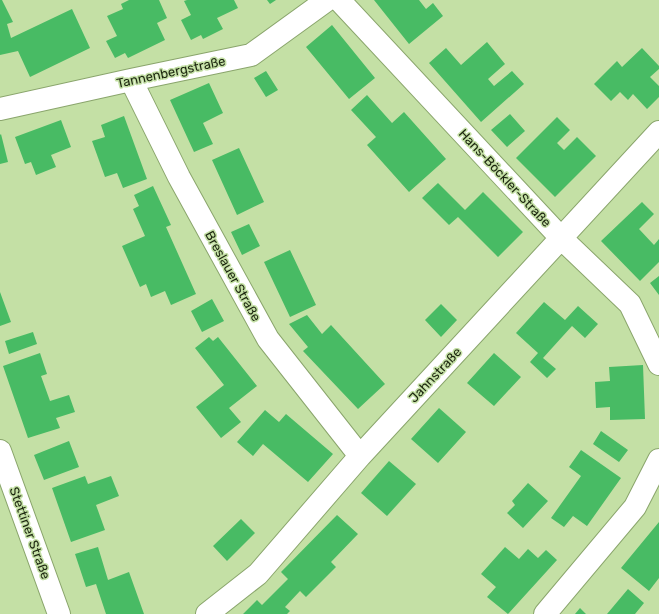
<svg xmlns="http://www.w3.org/2000/svg" width="659" height="614" viewBox="0 0 659 614" font-family="Rubik,sans-serif">
<style>
.building{fill:#48bb64}
.lines{fill:none;stroke-linecap:round;stroke-linejoin:round}
.street-casing{stroke:#8aa56c;stroke-width:24}
.street{stroke:#fff;stroke-width:22}
.labels{text-anchor:middle;dominant-baseline:central;stroke-width:3;stroke-linejoin:round;paint-order:stroke}
.street-label{font-size:13px;fill:#1c260f;stroke:#c4e0a5}
</style>
<rect width="100%" height="100%" fill="#c4e0a5"/>
<!-- building -->
<path class="building" d="M0 0H2L13 22 7 24 11 38 72 9 90 48 30 77 18 51 0 55Z
M129 0H159L167 18 157 23 165 40 128 58 125 53 115 58 106 41 117 36 107 16 123 9 121 4Z
M187 0H234L238 8 217 18 223 29 203 39 201 35 191 40 181 20 191 15 184 1Z
M267 0H276L270 4Z
M374 0H419L426 9 433 3 443 16 409 44Z
M332 25 375 78 349 99 306 47Z
M487 42 505 64 488 79 494 86 512 71 524 84 481 122 429 63 446 48 461 65Z
M642 48 659 66V69L650 77 659 86V97L647 109 633 94 628 100 620 92 611 101 594 84 617 61 622 67Z
M266 71 278 90 266 97 254 78Z
M209 83 223 113 203 123 213 144 194 152 170 100Z
M367 95 392 123 404 112 446 159 409 192 367 145 376 137 351 110Z
M510 114 525 131 507 147 491 130Z
M124 116 147 179 123 188 117 173 105 177 92 141 105 137 101 125Z
M557 117 570 130 557 143 564 150 577 137 596 156 555 197 516 158Z
M61 120 71 147 51 155 56 167 36 175 31 162 25 164 15 137Z
M1 134 8 162 0 164V135Z
M239 148 264 202 237 215 212 160Z
M438 183 465 210 483 192 523 232 498 257 458 217 449 225 422 198Z
M153 186 171 225 166 227 196 294 171 305 165 291 151 297 146 284 140 287 122 246 145 236 133 209 139 206 134 195Z
M642 202 654 214 639 229 654 245 659 239V262L640 281 601 241Z
M249 224 260 246 242 255 231 232Z
M290 250 316 305 290 317 264 262Z
M659 276V295L650 283Z
M0 292 11 322 0 326Z
M212 299 224 321 202 332 191 311Z
M544 302 565 320 578 306 598 324 585 338 572 326 543 358 556 369 547 378 530 362 538 353 516 333Z
M441 304 457 320 441 337 425 320Z
M307 315 322 334 331 325 385 384 358 409 303 351 308 347 289 324Z
M33 332 37 344 9 354 5 341Z
M209 337 213 341 218 337 257 386 229 408 241 422 221 438 196 407 224 385 195 348Z
M40 353 47 374 41 376 50 401 69 395 75 412 56 418 60 428 28 438 3 366Z
M494 353 521 377 494 406 467 383Z
M643 365 645 419 610 420V407L596 408 595 382 610 381 609 367Z
M439 408 466 432 438 463 411 439Z
M265 410 279 422 286 414 333 454 308 482 263 444 253 456 237 442Z
M601 431 628 450 619 462 593 444Z
M69 441 79 467 44 480 34 455Z
M581 450 621 478 587 526 573 516 564 527 551 518 581 476 569 467Z
M389 461 416 484 387 516 361 493Z
M85 476 88 484 111 476 119 496 96 505 105 530 71 542 52 488Z
M528 483 548 501 523 528 507 513 515 505 512 501Z
M337 515 358 534 331 562 336 567 306 597 300 591 285 607 290 611 287 614H243L257 600 262 605 288 579 281 572Z
M241 519 255 533 227 561 213 546Z
M659 522V578L649 591 621 568Z
M98 547 108 580 129 572 144 614H106L96 584 86 587 75 554Z
M505 547 519 559 528 549 538 558 546 550 557 560 508 614 487 597 496 587 481 574Z
M628 589 644 603 635 614H607Z
M580 608 586 614H575Z"/>
<g class="lines">
<defs>
<path id="street" d="M339 0 562 239 630 304 659 364
M131 80 179 177 268 339 360 456
M0 109 131 80 251 55 327 0
M0 451 59 614
M207 614 258 574 360 456 659 132
M545 614 635 507 659 460"/>
</defs>
<!-- street casing -->
<use href="#street" class="street-casing"/>
<!-- street -->
<use href="#street" class="street"/>
</g>
<g class="labels">
<!-- street labels -->
<g class="street-label">
<text transform="translate(171 72) rotate(-12)">Tannenbergstraße</text>
<text transform="translate(505 178) rotate(47)">Hans-Böckler-Straße</text>
<text transform="translate(233 276) rotate(61)">Breslauer Straße</text>
<text transform="translate(435 375) rotate(-47)">Jahnstraße</text>
<text transform="translate(30 533) rotate(70)">Stettiner Straße</text>
</g>
</g>
</svg>
